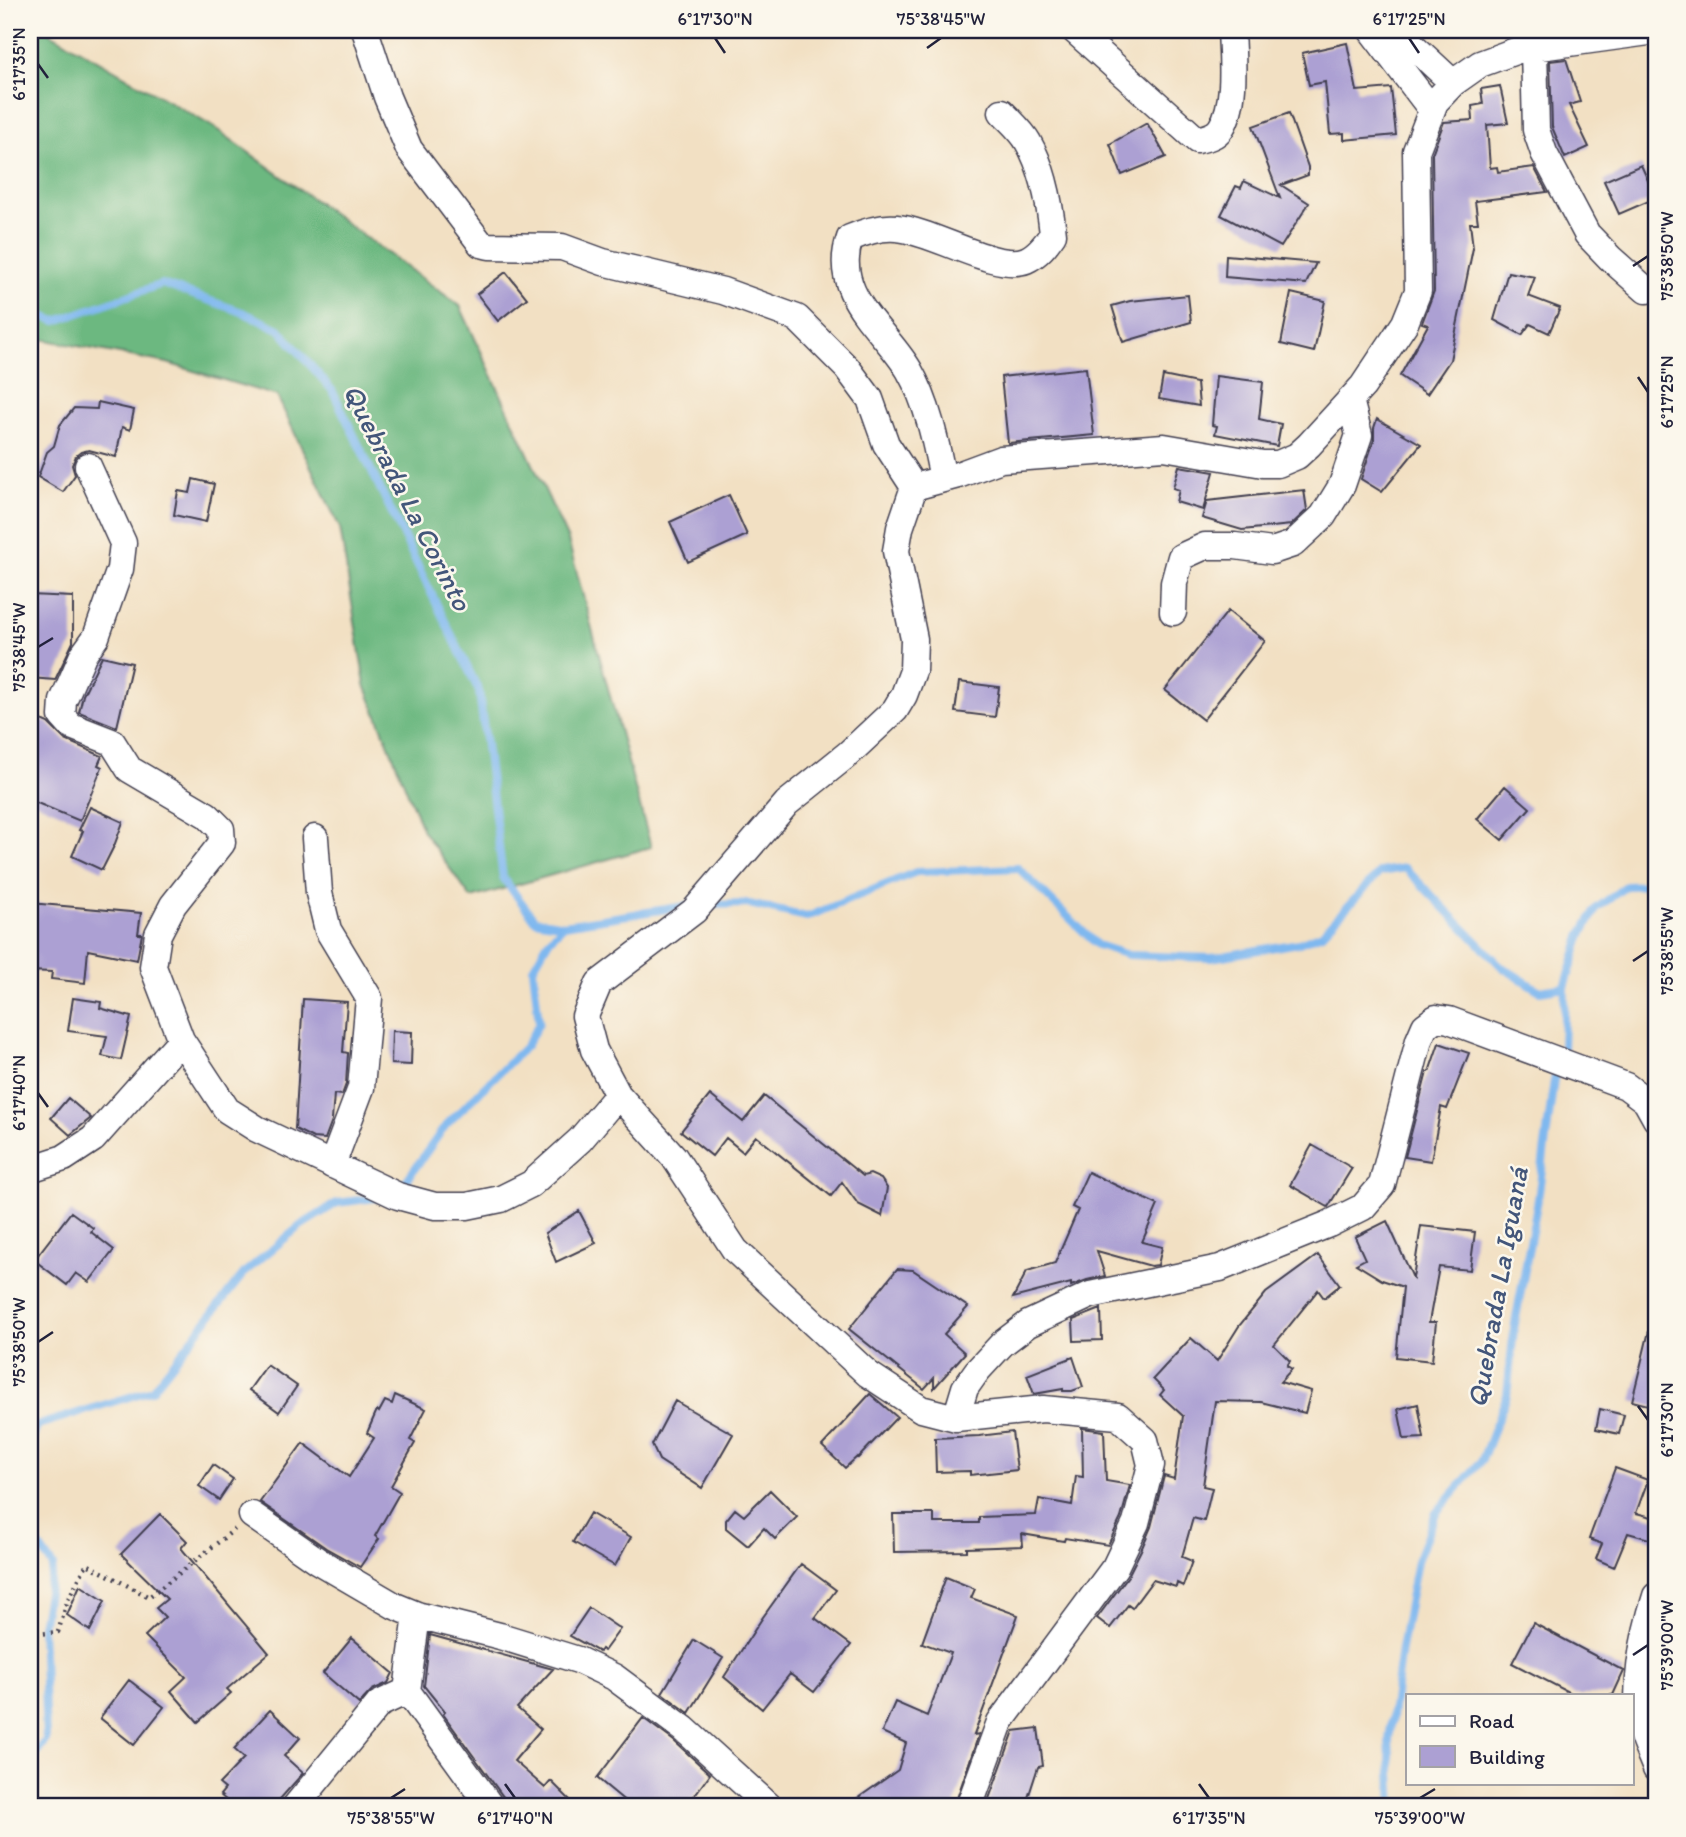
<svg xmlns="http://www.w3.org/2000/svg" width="1686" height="1837" viewBox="0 0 1686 1837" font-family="Itim,sans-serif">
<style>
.forest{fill:#6cb880;stroke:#476d5e;stroke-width:2}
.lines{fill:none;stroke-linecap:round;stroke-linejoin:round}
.stream{stroke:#7fb8ef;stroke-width:8}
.building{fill:#aca0d3}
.minor-casing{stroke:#413e4f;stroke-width:29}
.path{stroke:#413e4f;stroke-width:4.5;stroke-dasharray:2 5;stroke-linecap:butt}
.minor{stroke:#fff;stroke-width:26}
.ticks{fill:none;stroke:#22223b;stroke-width:2.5}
.labels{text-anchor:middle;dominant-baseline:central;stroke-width:5;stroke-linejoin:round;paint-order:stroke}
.water-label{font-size:28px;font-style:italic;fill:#43567a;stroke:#fbf7ec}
.neatline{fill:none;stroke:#22223b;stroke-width:2.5}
.ticks-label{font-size:18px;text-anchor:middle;fill:#22223b}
</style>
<rect width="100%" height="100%" fill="#fbf7ec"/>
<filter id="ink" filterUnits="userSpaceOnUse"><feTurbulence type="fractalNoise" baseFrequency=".0143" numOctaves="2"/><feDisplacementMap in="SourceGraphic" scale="14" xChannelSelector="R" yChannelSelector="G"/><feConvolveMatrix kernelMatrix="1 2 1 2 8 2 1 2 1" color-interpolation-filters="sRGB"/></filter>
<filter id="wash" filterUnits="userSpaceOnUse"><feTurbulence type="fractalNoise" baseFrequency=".00686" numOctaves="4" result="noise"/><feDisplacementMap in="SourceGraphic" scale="28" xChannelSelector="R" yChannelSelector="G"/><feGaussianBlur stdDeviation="1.57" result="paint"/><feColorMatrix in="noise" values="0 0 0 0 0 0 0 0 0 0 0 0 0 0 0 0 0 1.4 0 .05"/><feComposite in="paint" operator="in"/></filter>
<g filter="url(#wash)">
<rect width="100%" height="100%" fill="#f2e0c3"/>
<!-- forest -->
<path class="forest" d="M30 30H45L215 128 460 306 568 540 651 847 471 898 423 831 365 685 340 528 277 396 167 363 30 337Z"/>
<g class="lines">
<!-- stream -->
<path class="stream" d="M30 311 56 321 162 284 242 312 279 329 332 390 479 691 503 878 535 920 564 925
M706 905 749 904 807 917 916 872 1018 868 1097 945 1128 955 1211 958 1299 943 1322 934 1380 872 1405 868 1502 967 1540 991 1565 987
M397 1189 403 1185 446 1125 526 1046 539 1023 533 968 549 940 564 925 686 906
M30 1444 38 1425 152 1390 245 1272 300 1226 337 1203 383 1197
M30 1533 53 1566 42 1626 46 1740 30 1762
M1393 1807 1389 1740 1401 1648 1417 1561 1436 1513 1482 1460 1507 1395 1514 1329 1538 1199 1554 1080 1563 1049 1565 987 1582 934 1597 908 1626 886 1656 885"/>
</g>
<g id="blocks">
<!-- building -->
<path class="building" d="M1347 43 1357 91 1391 88 1396 135 1344 140V133L1330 134 1325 82 1309 85 1302 53Z
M1566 59 1580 102 1569 105 1589 147 1565 158 1552 127 1550 61Z
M1500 86 1508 123 1487 125 1490 168 1497 167 1498 172 1534 167 1547 192 1475 201 1478 223H1470L1473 248 1450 360 1427 394 1400 376 1428 325 1422 323 1434 291 1432 154 1444 122 1473 120 1472 106 1483 104 1481 89Z
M1289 113 1308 167V175L1281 185 1309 203 1281 247 1221 215 1236 186 1241 188 1244 181 1280 198 1253 126Z
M1147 123 1166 157 1122 175 1110 144Z
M1641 165 1656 198 1619 214 1604 181Z
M1226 255 1316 263 1306 284 1225 277Z
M506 272 527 298 498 321 477 294Z
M1508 272 1535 277 1528 296 1560 308 1549 333 1530 324 1522 335 1494 320Z
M1291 293 1325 301 1314 352 1281 344Z
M1188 295 1191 322 1123 342 1112 306 1130 301Z
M1086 368 1094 435 1008 443 1001 377Z
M1163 376 1197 383 1199 406 1159 399Z
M1216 376 1263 382 1259 419 1281 424 1277 446 1215 434 1217 426 1212 425Z
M98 402 134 410 130 430 122 427 116 457 89 450 81 452 76 456 72 465 75 475 63 492 38 477 47 452 54 446 60 425 74 408 97 409Z
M1377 419 1421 444 1382 492 1361 479 1374 440V428Z
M1179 466 1214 472 1203 510 1176 502 1179 490 1173 488Z
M193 479 214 484 206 522 174 515 178 491 190 493Z
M1304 490 1307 510 1291 525 1242 530 1202 518 1207 501Z
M729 495 747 535 688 562 670 522Z
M30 595 73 597V642L55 680 30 678Z
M1228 611 1265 641 1203 720 1165 690Z
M102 656 132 663 117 727 79 712 83 695Z
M959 682 999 687 995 717 955 712Z
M30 715 48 723 65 740 102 756 98 765 102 767 80 821 30 800Z
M1505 786 1530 808 1502 840 1477 819Z
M90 807 123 822 114 846 102 870 72 856 83 831 79 830Z
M30 903 141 913 138 934H142L137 960 88 950 85 983 51 979 52 972 30 971Z
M73 998 101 1002 100 1008 131 1017 121 1060 102 1056 107 1036 68 1031Z
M303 999 347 1002 343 1052 348 1053 346 1084 342 1095 334 1094 332 1120 325 1139 313 1138 295 1129Z
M392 1031 412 1032 411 1065 391 1064Z
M1439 1043 1469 1053 1447 1109 1441 1107 1431 1161 1405 1157 1427 1072H1429Z
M710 1095 743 1122 764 1096 863 1176 870 1174 881 1179 887 1188 882 1216 858 1204 842 1182 831 1196 756 1136 743 1152 726 1138 712 1156 681 1131Z
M68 1098 91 1118 70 1135 51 1118Z
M1312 1145 1352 1168 1328 1207 1290 1185Z
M1088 1172 1158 1205 1142 1242 1162 1247 1158 1265 1151 1266 1097 1251 1105 1276 1087 1280 1071 1286V1283L1013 1298 1027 1271 1055 1263 1078 1210 1072 1207Z
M579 1211 596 1243 556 1262 545 1233Z
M71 1212 93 1228 91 1232 114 1250 89 1282 76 1273 67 1285 34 1260Z
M1387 1221 1413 1278 1421 1226 1475 1232 1470 1270 1439 1267 1429 1322H1436L1432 1361 1396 1357 1403 1287 1382 1280 1356 1264 1365 1259 1355 1237Z
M1318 1255 1340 1285 1324 1298 1318 1290 1274 1345 1290 1361 1287 1366 1292 1369 1280 1382 1311 1391 1305 1413 1261 1402 1215 1401 1203 1486 1212 1488 1204 1521 1193 1518 1182 1557 1192 1561 1183 1586 1177 1583 1176 1587 1153 1580 1132 1608 1128 1605 1110 1628 1097 1618 1128 1576 1141 1550 1151 1527 1164 1476 1174 1479 1183 1416 1160 1395 1164 1390 1153 1379 1191 1338 1217 1361 1239 1326 1266 1293Z
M897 1269 913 1270 968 1307 944 1334 965 1353 934 1388V1378L924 1389 849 1329Z
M1101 1309 1102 1340 1074 1341 1073 1320Z
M1649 1331H1656V1407L1632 1401Z
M1073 1357 1083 1387 1072 1391H1063V1389L1034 1394 1027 1375Z
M267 1365 297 1386 279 1412 249 1390Z
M870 1394 897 1417 858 1458 857 1457 845 1468 822 1446Z
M395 1395 426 1409 410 1440 415 1443 391 1486 400 1492 375 1536 379 1539 360 1567 326 1548 260 1502 303 1443 349 1477 374 1438 367 1433 377 1410 379 1412 385 1401 392 1404Z
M675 1401 733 1434 702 1488 659 1460 652 1445Z
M1418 1404 1424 1438 1404 1439 1398 1409Z
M1600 1409 1624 1415 1619 1434 1596 1429Z
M1082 1428 1104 1431 1106 1481 1130 1485 1121 1518 1108 1545 1065 1538 1064 1541 1022 1534 1023 1546 967 1548V1551L894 1552 893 1514H934V1523H979V1517L1036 1515 1039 1499 1072 1505 1076 1476 1083 1477Z
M1012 1432 1017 1470 970 1475V1471L936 1472 935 1438 979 1436Z
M213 1465 233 1479 219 1500 199 1486Z
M1615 1468 1648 1480 1636 1513 1656 1518V1541L1628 1533 1614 1567 1596 1559 1602 1544 1589 1539Z
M770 1490 797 1517 775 1539 764 1528 748 1546 726 1528V1520L735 1509 744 1516Z
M590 1513 631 1537 615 1566 573 1542Z
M160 1514 187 1541 181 1548 269 1653 227 1689 231 1693 198 1722 171 1691 186 1677 145 1636 165 1617 156 1608 167 1599 121 1554Z
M801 1564 836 1590 815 1618 851 1645 814 1692 790 1674 762 1709 724 1677 763 1617Z
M946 1577 975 1589 971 1598 1018 1615 974 1735 979 1734 954 1807H845L898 1770 906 1743 882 1732 895 1702 927 1716 951 1653 922 1643Z
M80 1585 105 1601 90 1631 67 1615Z
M589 1608 620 1629 604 1651 601 1649 599 1652 570 1636Z
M1533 1623 1624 1671 1613 1695H1574L1512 1663Z
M430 1635 553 1669 517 1708 541 1729 514 1761 545 1788 551 1781 577 1807H506L504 1798 443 1714 445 1712 424 1686Z
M352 1638 393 1673 388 1683 372 1690 359 1704 323 1673Z
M694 1640 723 1658 689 1713 662 1693Z
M129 1680 164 1707 134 1745 100 1718Z
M270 1710 300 1738 284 1756 303 1773 273 1807H234L220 1795 225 1789 219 1784 244 1758 234 1749Z
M643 1718 674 1741 710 1774 686 1807H632L597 1778Z
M1038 1728 1043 1766 1038 1767 1025 1807H986L1014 1731Z"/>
</g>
</g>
<g filter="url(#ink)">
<use href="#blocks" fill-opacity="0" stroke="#413e4f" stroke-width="2"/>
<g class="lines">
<defs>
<path id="minor" d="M365 30 387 97 409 149 481 244 489 246 562 247 603 262 723 291 797 318 847 368 870 399 886 444 914 487
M1074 30 1197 140C1207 138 1216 136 1221 128 1237 103 1232 58 1231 30
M1371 30 1432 110
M1396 30 1453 83
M1534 48 1536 130 1544 153 1587 234 1610 258 1646 290
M88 466 123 543 120 569 96 637 83 655 63 701 62 716 71 726 112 742 129 769 207 815 221 829 222 843 173 905 158 934 153 967 181 1040 227 1110 257 1129 398 1196 435 1206H467L501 1199 531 1184 580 1140 618 1095
M943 479C936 443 928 403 909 370 884 328 830 294 850 238 864 232 881 226 897 228 933 231 996 272 1026 260 1038 255 1046 244 1053 234 1050 205 1043 168 1028 142 1022 131 1010 121 1002 112
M1173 612 1174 583 1181 557 1205 546H1235L1272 551 1293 544 1323 516 1342 485 1359 435 1350 400
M315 838 319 893 328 930 369 998 361 1088 332 1165
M30 1169 64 1158 93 1139 181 1040
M956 1418 965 1388 977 1371 1003 1343 1028 1324 1090 1295 1220 1268 1329 1224 1363 1207 1382 1185 1419 1040 1425 1026 1436 1018 1449 1020 1626 1086 1646 1101 1656 1119
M252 1515 318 1561 395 1606 417 1615 500 1636 578 1660 614 1677 684 1729 770 1807
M1656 1596C1643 1636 1632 1691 1642 1733 1645 1745 1652 1757 1656 1769
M407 1691 491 1807
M295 1807 379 1704 407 1691 417 1615
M969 1807 1000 1722 1115 1567 1136 1523 1151 1465 1145 1440 1118 1416 1043 1409 956 1418 921 1409 868 1374 735 1250 674 1157 618 1095 594 1050 585 1016 599 983 694 911 787 803 848 754 895 710 904 695 913 671 914 639 896 551 900 528 914 487 958 475 1001 459 1164 447 1263 464H1278L1297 456 1309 445 1363 386 1405 323 1418 291 1416 151 1435 102 1453 83 1480 64 1518 50 1656 31"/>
</defs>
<!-- minor casing -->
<use href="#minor" class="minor-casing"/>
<!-- path -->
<path class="path" d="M30 1635 58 1632 68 1599 87 1564 149 1597 235 1529"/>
<!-- minor -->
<use href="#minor" class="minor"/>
</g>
</g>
<!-- ticks -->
<path class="ticks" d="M715 38 725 53M1409 38 1419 53M927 48 941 38M38 64 48 78M1633 266 1648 256M1638 377 1648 392M38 647 53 638M1633 961 1648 951M38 1093 48 1107M38 1342 53 1332M1638 1406 1648 1420M1633 1655 1648 1645M505 1784 515 1798M1199 1784 1209 1798M391 1798 405 1789M1420 1798 1435 1789"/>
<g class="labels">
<!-- water labels -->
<g class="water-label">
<text transform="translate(408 497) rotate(63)">Quebrada La Corinto</text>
<text transform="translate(1497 1287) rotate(-80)">Quebrada La Iguaná</text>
</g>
</g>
<!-- margin -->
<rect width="1686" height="1837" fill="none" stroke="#fbf7ec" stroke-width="77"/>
<!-- legend -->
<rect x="1406" y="1694" width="228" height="91" fill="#fbf7ec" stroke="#a4a2a5" stroke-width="2"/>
<rect x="1420" y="1716" width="35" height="10" fill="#ffffff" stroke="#a4a2a5" stroke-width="2"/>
<text x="1469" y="1728" font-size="21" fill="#22223b">Road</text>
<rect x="1420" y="1746" width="35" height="21" fill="#aca0d3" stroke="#a4a2a5" stroke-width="2"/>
<text x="1469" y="1764" font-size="21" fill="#22223b">Building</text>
<rect x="38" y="38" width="1610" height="1760" class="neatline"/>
<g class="ticks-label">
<text x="715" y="25">6°17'30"N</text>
<text x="941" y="25">75°38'45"W</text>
<text x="1409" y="25">6°17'25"N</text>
<text transform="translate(19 64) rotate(-90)" y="6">6°17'35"N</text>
<text transform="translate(1667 256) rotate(-90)" y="6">75°38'50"W</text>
<text transform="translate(1667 392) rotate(-90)" y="6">6°17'25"N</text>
<text transform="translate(19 647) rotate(-90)" y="6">75°38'45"W</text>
<text transform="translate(1667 951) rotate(-90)" y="6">75°38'55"W</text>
<text transform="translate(19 1093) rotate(-90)" y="6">6°17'40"N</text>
<text transform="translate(19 1342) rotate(-90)" y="6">75°38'50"W</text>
<text transform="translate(1667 1420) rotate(-90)" y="6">6°17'30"N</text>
<text transform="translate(1667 1645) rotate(-90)" y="6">75°39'00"W</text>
<text x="391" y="1824">75°38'55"W</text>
<text x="515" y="1824">6°17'40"N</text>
<text x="1209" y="1824">6°17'35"N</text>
<text x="1420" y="1824">75°39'00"W</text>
</g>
</svg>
